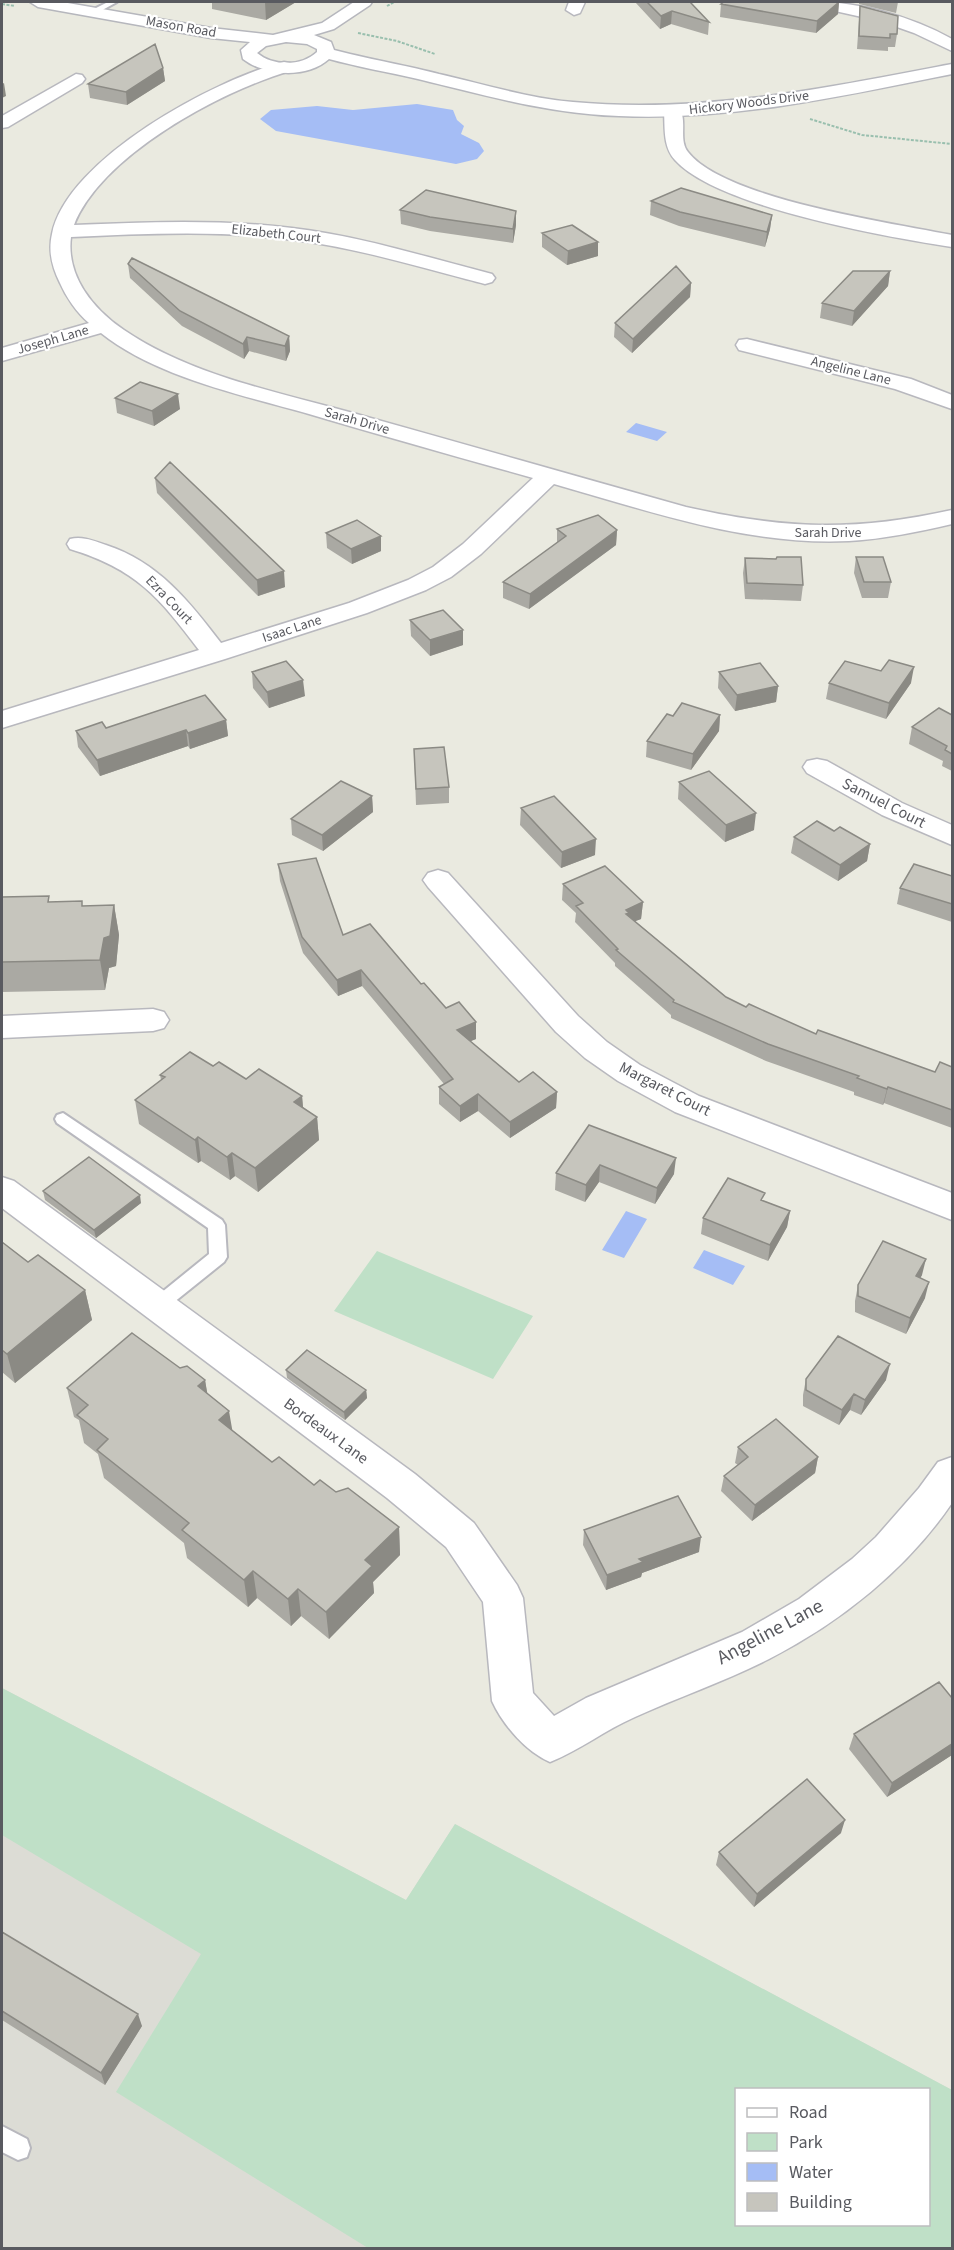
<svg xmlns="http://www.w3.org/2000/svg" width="954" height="2250" viewBox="0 0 954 2250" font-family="'Source Sans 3',sans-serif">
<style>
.industrial{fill:#dcdcd5;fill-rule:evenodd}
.green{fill:#bfe0c7;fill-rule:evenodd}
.water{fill:#a5bdf5}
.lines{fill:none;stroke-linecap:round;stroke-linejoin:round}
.lane-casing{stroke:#b8b8be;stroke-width:4}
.street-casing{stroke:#b8b8be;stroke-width:3}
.secondary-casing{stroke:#b6b7bd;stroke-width:3}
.path{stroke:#99bfae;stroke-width:2;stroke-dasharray:3 1.5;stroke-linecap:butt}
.lane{fill:#fff;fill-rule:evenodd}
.street{fill:#fff;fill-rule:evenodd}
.secondary{fill:#fff;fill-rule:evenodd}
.wall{fill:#aaa9a3}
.shaded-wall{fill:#8b8a84}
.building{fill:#c6c5bd;stroke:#8b8a84;stroke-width:1.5}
.labels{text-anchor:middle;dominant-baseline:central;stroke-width:4.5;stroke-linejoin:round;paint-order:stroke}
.far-street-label{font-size:14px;fill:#595a60;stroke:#fff}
.street-label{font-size:16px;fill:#595a60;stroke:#fff}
.near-street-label{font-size:20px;fill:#595a60;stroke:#fff}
</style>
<rect width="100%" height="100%" fill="#eaeae0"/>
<!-- industrial -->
<path class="industrial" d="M2 1688 406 1900 455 1824 952 2090V2248H2ZM736 2090H928V2224H736Z"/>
<!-- green -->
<path class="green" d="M377 1251 533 1316 493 1379 334 1311Z
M2 1688 406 1900 455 1824 952 2090V2248H368L116 2092 201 1954 2 1835ZM736 2090H928V2224H736Z"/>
<!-- water -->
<path class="water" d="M417 104 453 110 457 120 464 126 461 134 479 143 484 151 477 159 456 164 276 131 260 119 271 110 317 106 353 110Z
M636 423 667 432 657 441 626 432Z
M626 1211 647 1219 624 1258 602 1250Z
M704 1250 745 1266 733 1285 693 1268Z"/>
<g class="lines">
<defs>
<path id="lane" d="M108 2H117L95 14 88 12Z
M63 1113 222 1220 225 1225 227 1257 224 1262 163 1311 157 1313 151 1311 148 1306 151 1301 209 1254 208 1228 57 1123 55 1119 57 1115Z
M2 2126 27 2139 30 2148 27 2157 18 2160 2 2152Z"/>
<path id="street" d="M569 2H585L580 13 574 15 566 10Z
M806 2C854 0 911 16 952 39V51L914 33 880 21 808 5Z
M284 62 290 63 293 67 290 71C221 91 102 155 74 225 147 222 220 219 292 228 360 236 426 257 492 274L495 278 492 282 485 284C422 268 359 248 294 240 220 230 145 234 71 237 66 276 93 309 124 330 190 375 277 392 353 413 464 444 575 476 686 507 785 529 852 532 952 510V524C918 532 884 539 849 541 748 546 649 511 554 484L481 554 451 577 426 590 367 613 225 659 2 728V711L199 650C159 597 136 569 70 549L67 544 70 539C83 536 94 541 106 545 158 562 189 601 221 643L349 603 408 580 433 567 463 544 533 478C458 457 383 436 309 414 242 395 156 377 101 333L2 361V348L89 323C77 313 66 297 60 283 52 267 48 252 52 234 67 159 215 79 284 62Z
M76 74 82 75 85 79 82 83 8 127 2 128V116Z
M673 107 679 108C688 120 678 140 688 152 724 199 893 223 952 235V247C887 237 717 207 675 160 663 147 665 129 664 112L667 108Z
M747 339 911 379 952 395V409L895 389 739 350 736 345 739 340Z
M817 759 827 761 902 803 952 825V845L882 815 807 773 803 767 807 761Z
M438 870 448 873 578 1016 607 1042 640 1065 699 1096 952 1193V1220L675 1112 618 1081 585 1058 556 1032 428 887 423 880 428 873Z
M153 1009 164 1012 169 1020 164 1028 153 1031 2 1038V1016Z
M2 1177 14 1181 415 1474 474 1523 517 1585 523 1598 533 1693 554 1716 586 1698 742 1632 799 1599 852 1559 876 1537 919 1488 938 1462 952 1457V1503C907 1569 841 1622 769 1659 726 1681 679 1697 635 1717 605 1730 580 1750 550 1762 526 1752 503 1725 492 1701L483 1602 446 1547 387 1498 2 1208Z"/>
<path id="secondary" d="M30 2H62L211 28 273 35 322 23 354 2H372L370 5 334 29 314 35 331 42 334 50 350 54C379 61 409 66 439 74 483 84 527 98 573 102 701 114 826 88 952 64V74C843 96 731 121 619 116 550 114 484 95 418 79 388 72 358 67 329 59 307 79 265 76 243 59L241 50 250 42 211 38 38 7ZM286 42 307 44 317 49V52C302 66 274 67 257 53L266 46Z"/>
</defs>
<!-- lane casing -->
<use href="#lane" class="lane-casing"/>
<!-- street casing -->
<use href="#street" class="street-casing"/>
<!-- secondary casing -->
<use href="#secondary" class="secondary-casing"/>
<!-- path -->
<path class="path" d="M2 4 15 6
M387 6 394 2
M358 33 397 41 435 54
M810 119 862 135 952 144"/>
<!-- lane -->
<use href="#lane" class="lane"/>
<!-- street -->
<use href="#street" class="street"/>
<!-- secondary -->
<use href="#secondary" class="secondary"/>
</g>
<!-- wall -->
<path class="wall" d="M212 2H296L266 20 212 9Z
M635 2H690L709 22 708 35 671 24 660 29Z
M724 2H852L851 3 839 2 838 14 816 33 720 17 721 4Z
M859 2H898L896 13 859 4Z
M860 6 897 34 895 47H888V51L857 49Z
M163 68 165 81 127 105 90 98 88 84Z
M651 201 772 215 770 229 765 247 679 226 650 215Z
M400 210 516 211V225L513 243 430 231 401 224Z
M542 233 598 256 567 265 542 247Z
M128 264 289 336 290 351 286 361 249 351 244 359 182 326 130 278Z
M890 271 888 286 852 326 820 318 822 303Z
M691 283 690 297 632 353 614 337 615 323Z
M115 398 180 409 154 426 117 413Z
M155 478 285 587 258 596 157 493Z
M557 529 617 530 616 545 529 609 503 598V582L557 543Z
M326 533 381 551 352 564 327 548Z
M856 557 891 582 888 598H862L854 573Z
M745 558 803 585 801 601 745 599 743 573Z
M410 620 463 645 430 656 411 636Z
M252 672 305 696 269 708 253 688Z
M719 672 778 686 776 702 735 711 718 688Z
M829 683H911L886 719 826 699Z
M720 715 719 731 691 770 646 757 647 741 673 716Z
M952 715V771L942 766 943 761 909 744 912 727Z
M226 720 228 736 190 749 188 746 100 776 78 747 76 731Z
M414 749 449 787V803L416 805Z
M679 782 754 830 725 842 678 799Z
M372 796 373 812 323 851 292 835 291 819Z
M521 808 595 855 561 868 520 825Z
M834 831 870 844 867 861 838 881 791 853 794 837Z
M278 864 343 935 421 984 476 1039 470 1041 519 1082 557 1092 556 1108 510 1138 478 1111 460 1122 439 1104V1087L444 1084 362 986 338 996 303 953 280 881Z
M952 876V922L897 904 900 888Z
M563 884 643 902 641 919 635 921 726 997 746 1007 816 1034 935 1072 952 1067V1128L884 1103 883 1105 854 1095V1092L766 1061 671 1018V1015L615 966V963L575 922 576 913 562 900Z
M2 897 83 906 114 905 119 935 116 966 109 968 105 990 2 992Z
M213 1066 246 1079 302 1096 303 1107 317 1117 319 1140 258 1192 235 1176 230 1180 201 1161 198 1163 139 1124 135 1100 161 1080 160 1075Z
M589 1125 674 1174 655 1204 599 1182 585 1202 555 1190 556 1173Z
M43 1191 141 1203 96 1238 45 1200Z
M764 1201 790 1211 787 1227 768 1261 701 1234 703 1218Z
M2 1242 28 1262 85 1290 92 1320 15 1383 2 1372Z
M922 1275 920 1278 925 1298 906 1334 855 1312V1301L858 1285Z
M286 1370 366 1390 367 1398 345 1420 287 1378Z
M806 1379 886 1380 861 1415 850 1410 839 1425 803 1406V1395Z
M205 1380 207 1393 232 1430 272 1462 314 1485 336 1492 399 1527 400 1555 373 1582 374 1593 329 1639 301 1616 291 1626 257 1598 248 1607 187 1558 184 1543 104 1478 98 1454 84 1443 79 1420 74 1417 67 1388Z
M738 1447 818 1457 815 1473 752 1521 721 1491 724 1476 738 1465 735 1463Z
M584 1530 699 1552 642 1573 641 1577 606 1590 583 1545Z
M952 1698V1755L887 1797 849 1749 854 1734Z
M841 1833 754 1907 716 1865 719 1852Z
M2 1932 142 2026 105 2085 2 2020Z"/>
<!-- shaded-wall -->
<path class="shaded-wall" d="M265 2H296L266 20Z
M839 2 838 14 816 33 817 21Z
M672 11 671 24 660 29 661 16Z
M163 68 165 81 127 105 126 92Z
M4 83 6 96 2 98V84Z
M516 211V225L513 243V229Z
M772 215 770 229 765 247 767 232Z
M598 242V256L567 265 568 251Z
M890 271 888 286 852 326 854 311Z
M691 283 690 297 632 353 633 339Z
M289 336 290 351 286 361 285 346Z
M247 337 249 351 244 359 243 344Z
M178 394 180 409 154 426 152 411Z
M617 530 616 545 529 609 530 594Z
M381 536V551L352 564 351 549Z
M284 571 285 587 258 596 257 580Z
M463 630V645L430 656V640Z
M914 667 911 683 886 719 889 703Z
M303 680 305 696 269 708 267 692Z
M778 686 776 702 735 711 737 695Z
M720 715 719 731 691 770 693 754Z
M226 720 228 736 190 749 188 733Z
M186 730 188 746 100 776 97 760Z
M372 796 373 812 323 851 322 835Z
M756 813 754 830 725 842 726 825Z
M596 839 595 855 561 868 562 852Z
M870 844 867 861 838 881 840 865Z
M643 902 641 919 628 924 626 910Z
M114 905 119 935 116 966 109 968 105 990 100 960 104 938Z
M361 970 362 986 338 996 337 980Z
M476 1022V1039L457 1047V1030Z
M888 1087 884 1103 883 1105 887 1089Z
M557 1092 556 1108 510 1138V1122Z
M478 1094V1111L460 1122V1106Z
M302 1096 304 1119 294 1102Z
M317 1117 319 1140 258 1192 255 1168Z
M198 1137 201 1161 198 1163 195 1140Z
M232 1153 235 1176 230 1180 227 1157Z
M676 1158 674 1174 655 1204 657 1188Z
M600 1165 599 1182 585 1202 586 1185Z
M140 1195 141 1203 96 1238 94 1230Z
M790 1211 787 1227 768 1261 770 1245Z
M926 1259 922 1275 912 1293 916 1276Z
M929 1282 925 1298 906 1334 910 1318Z
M85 1290 92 1320 15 1383 7 1354Z
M890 1364 886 1380 861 1415 865 1400Z
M205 1380 210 1409 198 1386Z
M366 1390 367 1398 345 1420 344 1412Z
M854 1394 850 1410 839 1425 842 1410Z
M229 1411 234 1440 219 1420Z
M818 1457 815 1473 752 1521 755 1505Z
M399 1527 400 1555 373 1582 374 1593 329 1639 326 1612 365 1560Z
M701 1537 699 1552 642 1573 641 1577 606 1590 607 1575 639 1559Z
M253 1571 257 1598 248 1607 244 1580Z
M298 1589 301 1616 291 1626 288 1599Z
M952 1744V1755L887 1797 892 1783Z
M845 1820 841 1833 754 1907 757 1894Z
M138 2014 142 2026 105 2085 101 2073Z"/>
<!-- building -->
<path class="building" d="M647 2H690L709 22 672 11 661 16Z
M724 2H839L817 21 721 4Z
M860 6 898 16 897 34H890V38L859 36Z
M155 44 163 68 126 92 88 84Z
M681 188 772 215 767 232 680 212 651 201Z
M426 190 516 211 513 229 430 217 400 210Z
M572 225 598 242 568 251 542 233Z
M132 258 289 336 285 346 247 337 243 344 180 311 128 264Z
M676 266 691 283 633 339 615 323Z
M853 271H890L854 311 822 303Z
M140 382 178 394 152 411 115 398Z
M170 462 284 571 257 580 155 478Z
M598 515 617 530 530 594 503 582 566 536 557 529Z
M357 520 381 536 351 549 326 533Z
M777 557H801L803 585 747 583 745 558 776 559Z
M856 557H883L891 582H864Z
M443 610 463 630 430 640 410 620Z
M889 660 914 667 889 703 829 683 845 661 881 671Z
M286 661 303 680 267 692 252 672Z
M760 663 778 686 737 695 719 672Z
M205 695 226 720 188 733 186 730 97 760 76 731 102 722 106 728Z
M682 703 720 715 693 754 647 741 667 714 673 716Z
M939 708 952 715V754L945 750 947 746 912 727Z
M444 747 449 787 416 789 414 749Z
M709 771 756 813 726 825 679 782Z
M341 781 372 796 322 835 291 819Z
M554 796 596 839 562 852 521 808Z
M817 821 834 831 840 827 870 844 840 865 794 837Z
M316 858 343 935 370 924 421 984 424 983 446 1008 459 1002 476 1022 457 1030 519 1082 533 1072 557 1092 510 1122 478 1094 460 1106 439 1087 453 1079 361 970 337 980 302 937 278 864Z
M914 864 952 876V904L900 888Z
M605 866 643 902 626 910 629 913 626 914 726 997 746 1007 749 1004 816 1034 818 1030 935 1072 940 1062 952 1067V1110L888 1087 887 1089 857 1078 859 1076 768 1044 673 1002 674 1000 616 950 618 949 576 906 583 903 563 884Z
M49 896 48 902 82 901V906L114 905 110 936 104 938 100 960 2 962V897Z
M190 1052 213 1066 219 1062 246 1079 259 1069 302 1096 294 1102 317 1117 255 1168 232 1153 227 1157 198 1137 195 1140 135 1100 165 1077 160 1075Z
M589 1125 676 1158 657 1188 600 1165 586 1185 556 1173Z
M89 1157 140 1195 94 1230 43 1191Z
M728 1178 765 1193 761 1200 790 1211 770 1245 703 1218Z
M883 1241 926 1259 916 1276 929 1282 910 1318 858 1296V1285Z
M2 1242 28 1262 38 1255 85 1290 7 1354 2 1350Z
M132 1333 180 1368 187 1366 205 1380 198 1386 229 1411 219 1420 272 1462 279 1457 314 1485 320 1480 336 1492 348 1488 399 1527 365 1560 372 1566 326 1612 298 1589 288 1599 253 1571 244 1580 182 1530 189 1523 97 1450 108 1439 77 1415 88 1405 67 1388Z
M838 1336 890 1364 865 1400 854 1394 842 1410 806 1390V1379Z
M307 1350 366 1390 344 1412 286 1370Z
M776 1419 818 1457 755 1505 724 1476 748 1457 738 1447Z
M678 1496 701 1537 639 1559 643 1562 607 1575 584 1530Z
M939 1682 952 1698V1744L892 1783 854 1734Z
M807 1779 845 1820 757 1894 719 1852Z
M2 1932 138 2014 101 2073 2 2011Z"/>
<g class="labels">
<!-- far-street labels -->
<g class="far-street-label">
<text transform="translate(181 27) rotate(10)">Mason Road</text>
<text transform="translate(749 103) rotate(-7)">Hickory Woods Drive</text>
<text transform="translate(276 234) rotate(6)">Elizabeth Court</text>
<text transform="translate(53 340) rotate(-16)">Joseph Lane</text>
<text transform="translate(851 371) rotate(14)">Angeline Lane</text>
<text transform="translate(357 421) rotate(16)">Sarah Drive</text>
<text x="828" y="533">Sarah Drive</text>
<text transform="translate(169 600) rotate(46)">Ezra Court</text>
<text transform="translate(292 629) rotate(-18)">Isaac Lane</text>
</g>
<!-- street labels -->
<g class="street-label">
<text transform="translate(884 803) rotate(27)">Samuel Court</text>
<text transform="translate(665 1089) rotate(27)">Margaret Court</text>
<text transform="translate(326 1431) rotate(36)">Bordeaux Lane</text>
</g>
<!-- near-street labels -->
<g class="near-street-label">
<text transform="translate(770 1632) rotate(-28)">Angeline Lane</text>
</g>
</g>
<!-- border -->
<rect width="954" height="2250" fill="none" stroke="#595a60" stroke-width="6"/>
<!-- legend -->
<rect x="735" y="2088" width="195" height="138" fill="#ffffff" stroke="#bdbdbf" stroke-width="1.5"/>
<rect x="747" y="2108" width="30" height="9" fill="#ffffff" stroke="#bdbdbf" stroke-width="1.5"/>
<text x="789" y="2118" font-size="18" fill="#595a60">Road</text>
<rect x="747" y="2133" width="30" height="18" fill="#bfe0c7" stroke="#bdbdbf" stroke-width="1.5"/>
<text x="789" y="2148" font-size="18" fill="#595a60">Park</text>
<rect x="747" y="2163" width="30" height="18" fill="#a5bdf5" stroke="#bdbdbf" stroke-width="1.5"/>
<text x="789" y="2178" font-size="18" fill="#595a60">Water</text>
<rect x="747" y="2193" width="30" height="18" fill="#c6c5bd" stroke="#bdbdbf" stroke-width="1.5"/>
<text x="789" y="2208" font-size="18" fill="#595a60">Building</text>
</svg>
